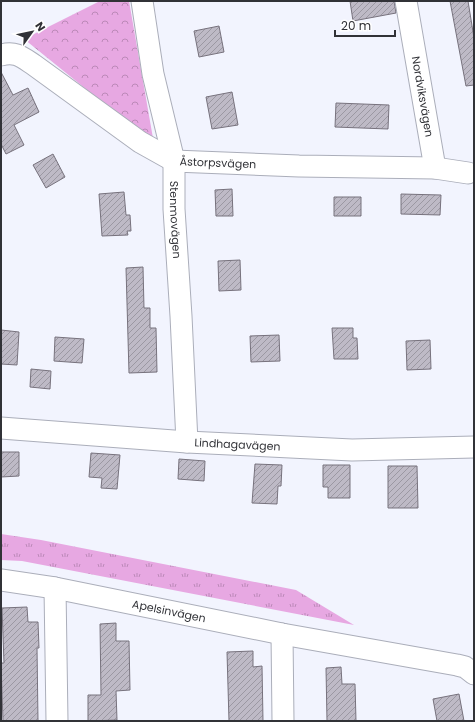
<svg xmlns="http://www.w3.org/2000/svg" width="475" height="722" viewBox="0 0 475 722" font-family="Poppins,sans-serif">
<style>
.grass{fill:url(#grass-tufts)}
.park{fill:url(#park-crowns)}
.building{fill:url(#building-hatch);stroke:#77727d}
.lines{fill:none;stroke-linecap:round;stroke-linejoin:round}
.street-casing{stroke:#abaeba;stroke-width:23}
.street{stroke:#fff;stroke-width:21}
.labels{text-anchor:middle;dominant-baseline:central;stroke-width:3.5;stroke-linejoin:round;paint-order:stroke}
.street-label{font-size:11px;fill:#313237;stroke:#fff}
</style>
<defs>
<pattern id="grass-tufts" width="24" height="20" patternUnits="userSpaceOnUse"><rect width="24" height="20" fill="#e7a8e2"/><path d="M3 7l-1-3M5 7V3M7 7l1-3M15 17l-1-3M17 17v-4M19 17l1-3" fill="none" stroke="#bc89b8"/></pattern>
<pattern id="park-crowns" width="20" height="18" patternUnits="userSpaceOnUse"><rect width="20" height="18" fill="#e7a8e2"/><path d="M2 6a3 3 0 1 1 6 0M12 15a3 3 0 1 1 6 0" fill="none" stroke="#bc89b8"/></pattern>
<pattern id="building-hatch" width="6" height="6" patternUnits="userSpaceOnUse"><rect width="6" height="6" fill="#bebac6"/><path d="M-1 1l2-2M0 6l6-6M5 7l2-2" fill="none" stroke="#9b98a2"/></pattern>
</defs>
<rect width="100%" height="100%" fill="#f2f4fe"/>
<!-- grass -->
<path class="grass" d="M1 534 41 540 296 590 354 625 22 561 1 560Z"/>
<!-- park -->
<path class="park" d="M100 1H129L154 144 24 39Z"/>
<!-- building -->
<path class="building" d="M350 1H394L396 13 353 21Z
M450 1H468L474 38V85L466 86Z
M219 26 224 52 199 57 194 31Z
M1 72 13 95 28 88 39 112 14 125 24 145 6 154 1 144Z
M232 92 238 125 212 129 206 97Z
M336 103 389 105 388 129 335 127Z
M53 154 65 177 46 188 33 165Z
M232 189 233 216H216L215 190Z
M124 192 126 215H130L131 231H127L128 235 102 236 99 194Z
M401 194 441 195 440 215 401 214Z
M334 197H361V216H334Z
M240 260 241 290 219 291 218 261Z
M143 267 144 308H150V328H156L157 372 129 373 126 268Z
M332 328H353V338H357L358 359H334Z
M1 330 19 332 17 365 1 364Z
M279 335 280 361 251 362 250 336Z
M55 337 84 339 82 363 54 361Z
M430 340 431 369 407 370 406 341Z
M31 369 51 371 50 389 30 387Z
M1 452H19V476L1 477Z
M91 453 120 455 117 489 101 488 102 478 89 477Z
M179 459 205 461 204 481 178 479Z
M255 464 282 465 281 486H278L277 504 252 503Z
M323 465H350V498H328V487H323Z
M388 466H417L418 508H388Z
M27 607 28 622H38L39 648H37L38 721H3L1 663H4L2 608Z
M116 623V641H129L130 690 116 691 117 720 88 721V695H101L100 624Z
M253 651V667L262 666 263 721H229L227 652Z
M341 667 342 684H355L356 721H327L326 668Z
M459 694 464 721H437L433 699Z"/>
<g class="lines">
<defs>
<g id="street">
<path id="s1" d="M142 1 153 74 174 161V209L181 316 187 442"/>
<path id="s2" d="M406 1 435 168"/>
<path id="s3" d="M1 55C16 51 22 57 34 65L140 142 174 161 299 166 435 168 468 173"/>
<path id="s4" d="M1 428 187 442 352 450 474 447"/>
<path id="s5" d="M1 580 55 588 282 634 457 665 465 667 474 674"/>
<path d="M55 588 57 721"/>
<path d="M282 634 283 721"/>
</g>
</defs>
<!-- street casing -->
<use href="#street" class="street-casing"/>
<!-- street -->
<use href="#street" class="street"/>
</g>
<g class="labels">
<!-- street labels -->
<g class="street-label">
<text stroke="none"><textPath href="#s2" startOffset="97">Nordviksvägen</textPath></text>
<text stroke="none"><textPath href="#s3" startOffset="250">Åstorpsvägen</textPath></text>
<text stroke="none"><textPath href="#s1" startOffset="222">Stenmovägen</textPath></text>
<text stroke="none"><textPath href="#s4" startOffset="237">Lindhagavägen</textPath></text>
<text stroke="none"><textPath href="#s5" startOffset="171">Apelsinvägen</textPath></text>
</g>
</g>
<!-- border -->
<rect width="475" height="722" fill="none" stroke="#313237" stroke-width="4"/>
<!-- north arrow -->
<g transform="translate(32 32) rotate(57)" stroke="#ffffff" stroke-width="3" paint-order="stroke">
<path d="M0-3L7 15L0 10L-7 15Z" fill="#313237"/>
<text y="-6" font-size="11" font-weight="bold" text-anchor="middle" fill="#313237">N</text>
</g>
<!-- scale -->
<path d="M335 30v6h60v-6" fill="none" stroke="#313237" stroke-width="2"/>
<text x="341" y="30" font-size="12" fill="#313237" stroke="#ffffff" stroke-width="3" paint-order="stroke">20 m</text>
</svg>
